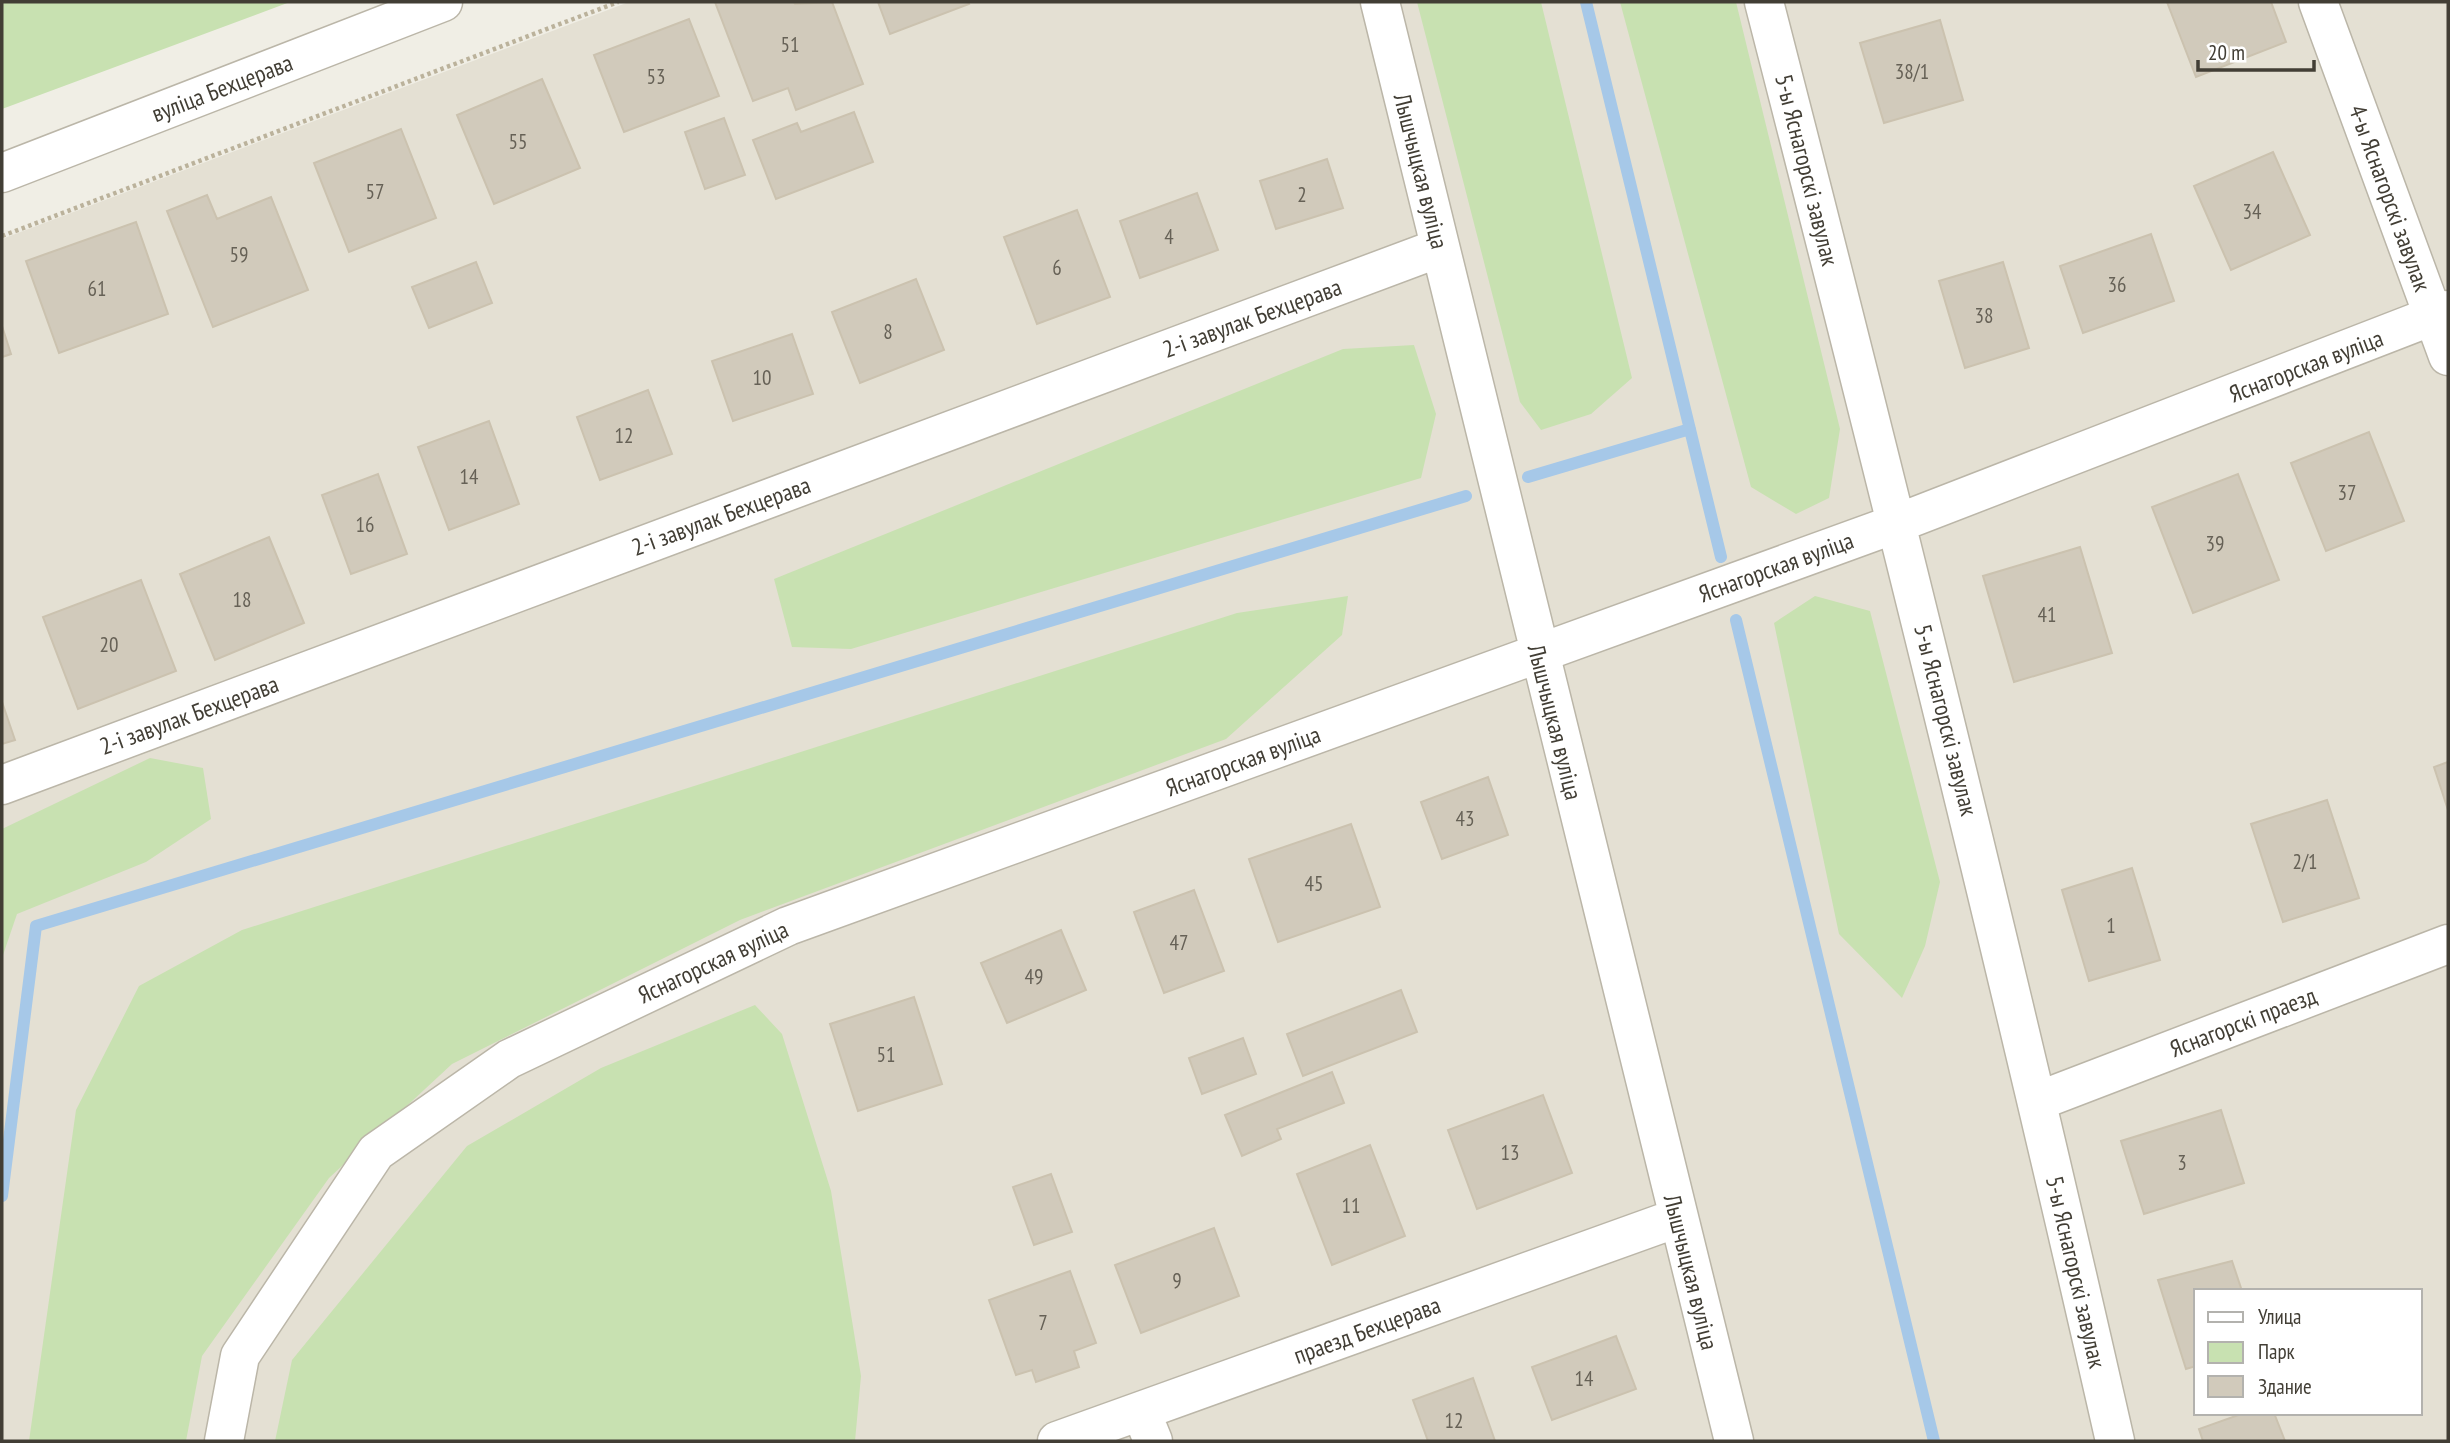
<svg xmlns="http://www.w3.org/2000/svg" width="2450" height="1443" viewBox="0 0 2450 1443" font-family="'PT Sans Narrow',sans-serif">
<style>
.residential{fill:#e4e0d3;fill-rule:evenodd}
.green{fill:#c8e1b1}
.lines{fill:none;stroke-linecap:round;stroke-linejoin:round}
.stream{stroke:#a6c8e8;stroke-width:12}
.building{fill:#d1cabb;stroke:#cbc2af;stroke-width:2}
.minor-casing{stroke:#bbb6a8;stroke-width:41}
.path{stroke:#bbb29b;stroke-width:4.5;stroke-dasharray:3.5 3.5;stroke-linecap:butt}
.minor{stroke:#fff;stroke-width:38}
.labels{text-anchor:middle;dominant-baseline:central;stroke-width:5;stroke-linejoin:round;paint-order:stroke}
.number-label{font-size:21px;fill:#666156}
.street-label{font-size:24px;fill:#423e35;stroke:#fff}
</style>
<rect width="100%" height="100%" fill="#f0eee5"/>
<!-- residential -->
<path class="residential" d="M629 2H2448V1441H2V239ZM2196 1291H2420V1413H2196Z"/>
<!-- green -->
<path class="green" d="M2 2H290L2 109Z
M1417 2H1541L1632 378 1591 414 1541 430 1520 402Z
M1620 2H1736L1840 429 1829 498 1796 514 1751 487Z
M1414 345 1436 414 1421 478 851 649 792 647 774 579 1343 349Z
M1348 596 1342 635 1226 739 740 920 452 1064 329 1178 202 1356 186 1441H29L76 1110 139 986 242 930 1237 613Z
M1815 596 1870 611 1940 882 1925 946 1902 998 1839 934 1774 623Z
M150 758 203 768 211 819 146 862 17 914 2 958V829Z
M755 1005 782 1034 831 1191 861 1376 855 1441H275L292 1360 467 1146 601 1068Z"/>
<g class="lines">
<!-- stream -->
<path class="stream" d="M1586 2 1721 557
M1528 477 1690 429
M1736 620 1934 1441
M2 1196 36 926 1466 496"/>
</g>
<!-- building -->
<path class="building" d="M715 2H794L795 4 832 2 863 84 796 110 788 88 753 101Z
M878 2H968L969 4 890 34Z
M2167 2H2271L2286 42 2196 77Z
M689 19 719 96 624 132 594 55Z
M1940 20 1963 100 1884 123 1860 43Z
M542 79 580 168 494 204 457 115Z
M854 112 873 162 776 199 753 140 797 123 801 132Z
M724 118 745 175 705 189 685 132Z
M401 129 436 218 349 252 314 163Z
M2273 152 2310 235 2231 270 2194 186Z
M1327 159 1343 208 1276 229 1260 181Z
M1197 193 1218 250 1140 278 1120 221Z
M207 195 217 219 271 197 308 290 213 327 167 211Z
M1077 210 1110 297 1037 324 1004 237Z
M136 222 168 314 59 353 26 261Z
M2151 234 2174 301 2083 333 2060 266Z
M476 262 492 303 429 328 412 287Z
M2003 262 2029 348 1965 368 1939 281Z
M916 279 944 350 860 383 832 312Z
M2 326 11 354 2 357Z
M792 334 813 394 733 421 712 361Z
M648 390 672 454 600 480 577 417Z
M489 421 519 504 449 530 418 447Z
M2369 432 2404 521 2326 551 2291 463Z
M378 474 407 554 351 574 322 495Z
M2238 474 2279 580 2193 613 2152 507Z
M269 537 304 623 215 660 180 574Z
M2080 547 2112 653 2014 682 1983 576Z
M141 580 176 671 78 709 43 617Z
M2 702 15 740 2 744Z
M2448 762V810L2434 767Z
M1488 777 1508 835 1442 859 1421 802Z
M2327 800 2359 898 2283 922 2251 824Z
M1351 824 1380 907 1278 942 1249 859Z
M2132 868 2160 960 2089 981 2062 890Z
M1194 890 1224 971 1164 993 1134 912Z
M1061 930 1086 990 1007 1023 981 963Z
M1401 990 1417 1032 1303 1076 1287 1034Z
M914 997 942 1084 858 1111 830 1024Z
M1243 1038 1256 1074 1202 1094 1189 1058Z
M1332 1072 1344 1103 1277 1129 1281 1139 1242 1156 1225 1115Z
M1543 1095 1572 1173 1477 1209 1448 1130Z
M2221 1110 2244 1183 2144 1214 2121 1141Z
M1370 1145 1405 1236 1332 1265 1297 1174Z
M1051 1174 1072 1232 1034 1245 1013 1187Z
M1214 1228 1239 1296 1141 1333 1115 1265Z
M2232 1261 2242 1291H2196V1366L2186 1369 2158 1280Z
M1070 1271 1096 1343 1074 1351 1079 1367 1036 1382 1032 1370 1016 1375 989 1300Z
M1616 1336 1636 1389 1552 1420 1532 1367Z
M1473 1378 1495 1441H1428L1413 1400Z
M2244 1413H2274L2285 1441H2203L2199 1429Z"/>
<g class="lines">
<defs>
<path id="minor" d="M1380 2 1734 1441
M1764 2C1887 480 2006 959 2115 1441
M2318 2 2448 356
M2 173 443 2
M2 785 1439 248
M2038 1101 2448 944
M1141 1411 1153 1441
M224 1441 240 1356 376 1152 509 1059 788 926 1898 523 2448 310
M1057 1441 1677 1218"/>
</defs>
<!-- minor casing -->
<use href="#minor" class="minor-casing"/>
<!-- path -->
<path class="path" d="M2 236 618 2"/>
<!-- minor -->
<use href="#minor" class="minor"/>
</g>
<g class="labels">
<!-- number labels -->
<g class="number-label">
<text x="790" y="44">51</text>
<text x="1912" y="71">38/1</text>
<text x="656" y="76">53</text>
<text x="518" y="141">55</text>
<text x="375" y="191">57</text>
<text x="1302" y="194">2</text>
<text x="2252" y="211">34</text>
<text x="1169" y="236">4</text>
<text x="239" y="254">59</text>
<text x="1057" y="267">6</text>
<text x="2117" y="284">36</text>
<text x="97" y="288">61</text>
<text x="1984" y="315">38</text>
<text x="888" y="331">8</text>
<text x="762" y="377">10</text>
<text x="624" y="435">12</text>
<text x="469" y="476">14</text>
<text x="2347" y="492">37</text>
<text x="365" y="524">16</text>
<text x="2215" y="543">39</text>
<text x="242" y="599">18</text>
<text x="2047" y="614">41</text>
<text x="109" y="644">20</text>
<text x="1465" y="818">43</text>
<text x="2305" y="861">2/1</text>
<text x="1314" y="883">45</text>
<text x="2111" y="925">1</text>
<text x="1179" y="942">47</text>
<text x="1034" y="976">49</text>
<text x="886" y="1054">51</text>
<text x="1510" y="1152">13</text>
<text x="2182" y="1162">3</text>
<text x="1351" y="1205">11</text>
<text x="1177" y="1280">9</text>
<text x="1043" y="1322">7</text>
<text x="1584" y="1378">14</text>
<text x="1454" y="1420">12</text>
</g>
<!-- street labels -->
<g class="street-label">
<text transform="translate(222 88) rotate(-21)">вуліца Бехцерава</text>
<text transform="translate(1807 170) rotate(76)">5-ы Яснагорскі завулак</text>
<text transform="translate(1421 171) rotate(76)">Лышчыцкая вуліца</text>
<text transform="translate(2390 198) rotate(70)">4-ы Яснагорскі завулак</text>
<text transform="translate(1252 318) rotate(-20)">2-і завулак Бехцерава</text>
<text transform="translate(2306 366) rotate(-21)">Яснагорская вуліца</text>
<text transform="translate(721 516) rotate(-20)">2-і завулак Бехцерава</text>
<text transform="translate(1776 567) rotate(-20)">Яснагорская вуліца</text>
<text transform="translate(189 715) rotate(-20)">2-і завулак Бехцерава</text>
<text transform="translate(1946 720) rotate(76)">5-ы Яснагорскі завулак</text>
<text transform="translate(1555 722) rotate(76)">Лышчыцкая вуліца</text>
<text transform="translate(1243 761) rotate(-20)">Яснагорская вуліца</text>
<text transform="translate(713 962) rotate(-25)">Яснагорская вуліца</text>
<text transform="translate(2243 1022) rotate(-21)">Яснагорскі праезд</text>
<text transform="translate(1691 1272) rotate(76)">Лышчыцкая вуліца</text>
<text transform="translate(2076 1272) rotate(77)">5-ы Яснагорскі завулак</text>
<text transform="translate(1367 1330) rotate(-20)">праезд Бехцерава</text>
</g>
</g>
<!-- border -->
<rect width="2450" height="1443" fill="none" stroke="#423e35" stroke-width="7"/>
<!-- legend -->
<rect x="2194" y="1289" width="228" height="126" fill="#ffffff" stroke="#b3b2ae" stroke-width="2"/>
<rect x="2208" y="1312" width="35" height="10" fill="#ffffff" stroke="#b3b2ae" stroke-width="2"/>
<text x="2258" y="1324" font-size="21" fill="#423e35">Улица</text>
<rect x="2208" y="1342" width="35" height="21" fill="#c8e1b1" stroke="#b3b2ae" stroke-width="2"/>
<text x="2258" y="1359" font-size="21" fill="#423e35">Парк</text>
<rect x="2208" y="1376" width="35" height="21" fill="#d1cabb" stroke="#b3b2ae" stroke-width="2"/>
<text x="2258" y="1394" font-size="21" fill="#423e35">Здание</text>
<!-- scale -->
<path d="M2198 60v10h116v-10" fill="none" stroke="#423e35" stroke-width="3.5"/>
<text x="2208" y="60" font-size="21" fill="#423e35" stroke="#ffffff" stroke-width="5" paint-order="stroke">20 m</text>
</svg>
